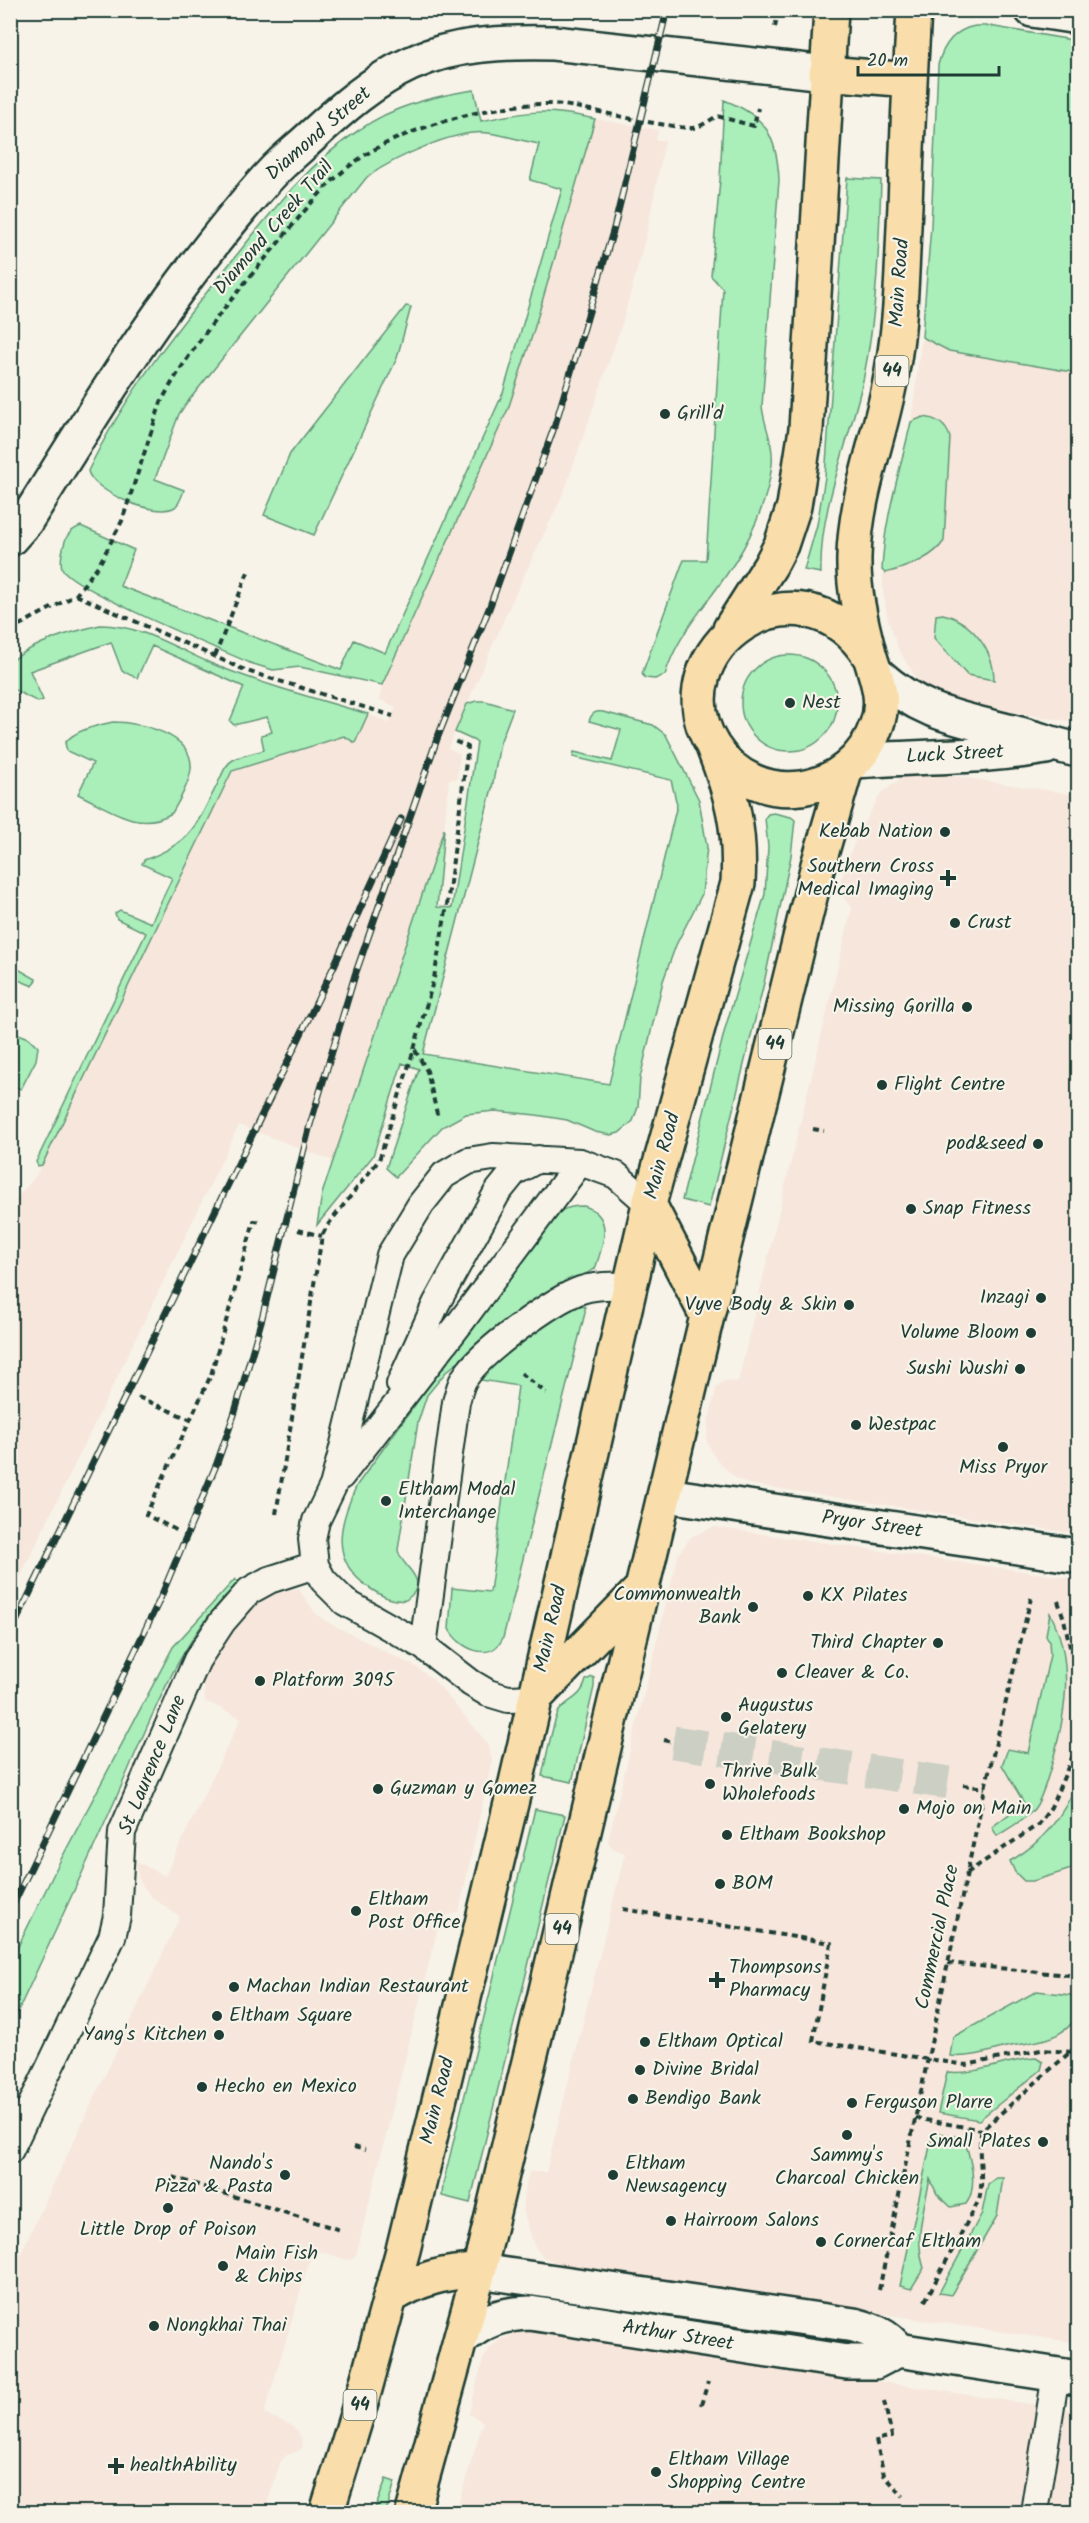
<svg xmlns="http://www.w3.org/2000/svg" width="1089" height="2523" viewBox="0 0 1089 2523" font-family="Kalam,sans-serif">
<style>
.built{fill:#f7e6db}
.green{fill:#aaeeba;stroke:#649677;stroke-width:1.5}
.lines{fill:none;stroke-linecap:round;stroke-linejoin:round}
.street-tunnel{stroke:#cccfc4;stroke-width:33;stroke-dasharray:33 16;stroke-linecap:butt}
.lane-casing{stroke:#1f3d34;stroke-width:30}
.street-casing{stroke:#1f3d34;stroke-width:38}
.secondary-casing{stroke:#1f3d34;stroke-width:38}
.primary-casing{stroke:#1f3d34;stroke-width:38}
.path{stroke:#1f3d34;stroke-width:4;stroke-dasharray:6 4.5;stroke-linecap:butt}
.lane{stroke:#f7f3e8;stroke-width:26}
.street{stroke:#f7f3e8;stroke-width:33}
.secondary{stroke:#f7f3e8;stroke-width:33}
.primary{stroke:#f9deab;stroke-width:33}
.rail-casing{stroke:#1f3d34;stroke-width:7}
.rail{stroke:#f7f3e8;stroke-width:4.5;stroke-dasharray:14;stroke-linecap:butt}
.poi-dot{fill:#1f3d34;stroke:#f7f3e8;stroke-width:2}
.labels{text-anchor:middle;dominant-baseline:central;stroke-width:4.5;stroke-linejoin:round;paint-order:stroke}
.shield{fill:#f7f3e8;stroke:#60746a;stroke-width:1.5}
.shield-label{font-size:18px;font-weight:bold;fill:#1f3d34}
.street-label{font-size:20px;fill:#1f3d34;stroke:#f7f3e8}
.poi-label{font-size:20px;fill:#1f3d34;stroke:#f7f3e8;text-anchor:start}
</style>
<rect width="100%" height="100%" fill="#f7f3e8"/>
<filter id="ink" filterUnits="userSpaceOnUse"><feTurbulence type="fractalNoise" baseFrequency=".0167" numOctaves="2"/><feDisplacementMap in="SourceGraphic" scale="12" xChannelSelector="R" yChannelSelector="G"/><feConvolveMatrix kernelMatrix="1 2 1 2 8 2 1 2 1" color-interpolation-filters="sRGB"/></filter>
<g filter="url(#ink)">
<!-- built -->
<path class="built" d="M975 26H989L1078 41V723L966 704 946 699 929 690 916 678 899 650 888 620 883 591V538L911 422 922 337 931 226 938 65 941 54 955 35 964 29Z
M595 119 658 130 656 140H665L646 236 622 324 564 492 511 603 448 748 460 754 457 779H449L444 829 333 1161 239 1125 11 1596V1211L16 1199 36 1176 232 771 344 736 355 742 368 714 389 723 396 707 380 700 382 685 508 409 533 333Z
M914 774H941L1078 795V1534L749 1484 737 1479 725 1468 713 1455 707 1441 708 1424 717 1386 725 1381 738 1382 852 908 839 892 841 879 857 836 881 793 903 777Z
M713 1527 1078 1579V2343L572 2268 543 2257 534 2245 524 2214 523 2198 529 2172H546L625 1853 612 1848 608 1841 678 1555 691 1537Z
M298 1588 316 1614 329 1623 416 1667 434 1680 487 1743 492 1760 459 1911 440 1919 356 2255 352 2259 347 2260 313 2249 264 2414 289 2424 296 2429 301 2438 303 2447 296 2452 287 2455 280 2462 268 2501 269 2512H11L10 2276 180 1917 150 1896 138 1877 135 1861 165 1876 241 1718 205 1701 204 1681 213 1655 229 1633 258 1603 276 1594Z
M523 2331H536L1078 2411V2512H456L483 2422 469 2414 483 2359 490 2348 500 2340Z"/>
<!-- green -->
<path class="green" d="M975 26H989L1078 41V373L949 351 922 337 931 226 938 65C943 45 954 30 975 26Z
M474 90 481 121C528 111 547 108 595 119L533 333 508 409 382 685 300 667 273 670 250 663C223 651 70 588 62 568 60 561 62 552 64 545 66 535 71 530 81 526L134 550 120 586 341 670 354 640 385 653 503 393 562 189 530 180 539 144C522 141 505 135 488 133 455 129 394 158 367 177L186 404 179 414 155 479 184 490C182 496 180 503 175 507 156 519 92 491 88 471 126 392 180 325 235 257 272 211 309 163 359 130 393 106 434 96 474 90Z
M724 100C766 116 777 136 779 180L762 406C764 426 774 443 772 464 768 502 749 543 727 574 704 608 677 635 665 675L655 679 645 678 642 674 681 567 684 560H706L723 289 711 276 720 180Z
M847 178 881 180C879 246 877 311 864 376 850 442 819 506 821 573L804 570 817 525 825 477Z
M406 306 411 307 397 358 314 535 264 515 290 454Z
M923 417C936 418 947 425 950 438L944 541C933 558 905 568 885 573L882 570C884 519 900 471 911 422Z
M943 614C971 621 994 650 994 680L967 675 934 638 936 615Z
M100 625C143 625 176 649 215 665 265 685 317 699 368 714L355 743 344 736 232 771 42 1165 38 1166 36 1162 146 933 117 919 115 913 120 910 151 923 172 878 142 864 144 860C191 843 196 826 218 783 222 775 225 764 233 760 242 755 255 753 264 750L261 735 272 732 267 717 234 725 230 721 244 687 152 646 137 678 122 671 111 642 30 671 43 700 38 702 11 688V661C38 641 67 633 100 625Z
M741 703a48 48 0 1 1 96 0a48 48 0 1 1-96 0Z
M476 701H485L513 709 500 743 492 788 423 1054 609 1084 677 805 671 780 573 757 574 752 612 761 621 730 589 721C592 713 595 711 603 712L653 725 666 735 699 800 707 847 702 894 676 945 663 981 640 1078 638 1107 633 1121 619 1133 611 1135 595 1132 567 1120 536 1115 495 1111 466 1114 442 1127 396 1177 386 1168 419 1069 402 1063 373 1156 317 1225 322 1194 444 829 437 907 452 908 477 742 455 732 467 704Z
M113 722C139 722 194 734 191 769 189 784 179 801 172 813 138 833 110 809 78 794L93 763 67 751 65 743C74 730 99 725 113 722Z
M774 813 791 817 795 820 791 856 764 983 709 1207 682 1200 725 1029 765 894 768 847 765 818 768 814Z
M11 965 36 979 33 986 11 977Z
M11 1031 29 1038 38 1047 36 1060 21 1089 11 1085Z
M584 1206C615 1216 603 1245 595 1269L561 1287 493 1333 446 1372 427 1395 418 1422 398 1550C400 1567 434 1580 406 1600 392 1602 382 1596 371 1589 328 1561 339 1523 357 1485L539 1233C555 1215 559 1206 584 1206Z
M578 1304 585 1307V1313L503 1638C490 1664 459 1648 449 1629L452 1588 490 1592 518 1386 481 1380 486 1369 561 1312Z
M235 1579 239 1583C177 1638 146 1733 112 1807 79 1881 45 1953 11 2026V1961L57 1867 173 1647Z
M1050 1613C1076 1662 1065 1720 1050 1770 1046 1782 1042 1799 1034 1809 1025 1820 1009 1828 997 1836L992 1827 1024 1803 1002 1765 1008 1749 1028 1753 1050 1655 1049 1641 1046 1635Z
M592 1677 594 1678V1687L572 1782 542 1776C545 1764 553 1720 559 1711 569 1698 581 1699 586 1680Z
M1078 1781V1867L1033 1881H1024L1015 1872 1010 1861C1044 1842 1063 1816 1078 1781Z
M535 1809 565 1815 470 2203 442 2196 443 2184Z
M1037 1991 1078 1996V2016C1060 2042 1035 2041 1006 2047 987 2052 971 2058 950 2056L953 2037Z
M1036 2058 1043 2062 1041 2070 979 2120 938 2113 947 2072C980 2075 1004 2060 1036 2058Z
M933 2132 964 2138C970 2157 979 2187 966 2204L951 2207 937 2194 930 2179C924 2209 914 2237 924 2268L911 2289 900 2286Z
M996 2178H1003L997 2216 951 2295 939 2293 982 2213 988 2184Z
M386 2479 395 2482 386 2512H374Z"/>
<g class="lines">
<!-- street-tunnel -->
<path class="street-tunnel" d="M673 1742 963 1785"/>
<defs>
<path id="lane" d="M400 1384 436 1304 497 1193 514 1172 538 1159
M341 1476 460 1323 580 1162
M423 1646 456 1402C459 1393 460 1383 466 1376 482 1351 553 1300 581 1290 598 1285 614 1285 632 1287
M535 1698 508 1699 488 1693 471 1683 423 1646 345 1602 323 1580 315 1565 312 1539 316 1521 333 1486 342 1452 390 1255 421 1204 444 1175 468 1161 493 1157 580 1162 616 1175 649 1204
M10 2150 112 1937 117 1916 122 1832 197 1660 222 1622 249 1591 269 1580 315 1565
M1034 2512 1056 2374"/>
<path id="street" d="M1032 10 1078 17
M10 539 26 521C85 426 144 330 213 243 232 219 251 195 272 173 284 160 298 149 312 136 341 109 373 81 410 64 455 43 504 42 553 43L826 73
M877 674C923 715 959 718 1016 733 1037 738 1057 746 1078 750
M856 761C920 756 983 758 1046 747
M666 1495 1078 1556"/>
<path id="secondary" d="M479 2271 854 2325C872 2330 886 2334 898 2350
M461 2339C484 2320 501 2314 530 2313L847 2362H875L898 2350 1078 2378"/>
<path id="primary" d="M826 73 910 80
M730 629 770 566 781 545 794 506 806 429 831 10
M870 657C799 546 654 651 713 746 756 813 852 798 877 724 886 699 876 677 869 653 861 622 853 589 854 557 855 494 882 433 892 371 902 317 902 261 905 206 907 141 910 76 914 10
M649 1204 707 1316
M536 1697 643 1587
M390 2297C419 2279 444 2272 479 2271
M327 2512 365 2389 403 2250 515 1787 649 1204 738 883C741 828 732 795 712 744
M413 2512 479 2271 707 1316 818 865 845 772"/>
</defs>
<!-- lane casing -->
<use href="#lane" class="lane-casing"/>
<!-- street casing -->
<use href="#street" class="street-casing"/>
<!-- secondary casing -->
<use href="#secondary" class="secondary-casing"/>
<!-- primary casing -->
<use href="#primary" class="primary-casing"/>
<!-- path -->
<path class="path" d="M775 27 779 10
M76 595 247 671 393 716
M10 630 76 595 100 563 122 521 161 402C191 346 233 297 274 248 299 218 323 185 355 162 399 128 508 98 563 105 597 110 631 120 666 125 674 126 684 128 693 128 701 127 710 120 717 116L754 126 758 108
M215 656 248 572
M415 1050 427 1071 438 1118
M813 1129 824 1131
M298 1230 322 1236
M521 1373 546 1393
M138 1397 189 1419
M276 1514 322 1236 327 1226 379 1160 414 1049 434 978 447 905 468 747 452 740
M176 1530 146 1515 211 1375 254 1221 262 1222
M1058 1601 1064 1619 1073 1661 1078 1736
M664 1740 673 1742
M963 1785 985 1788
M967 1873 1039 1824 1051 1807 1078 1744
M623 1909 831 1943 813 2041 966 2065 1041 2050 1073 2052
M948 1963 1078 1976
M915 2118 982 2130
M354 2147 365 2150
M173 2177 343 2231
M879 2290 985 1788 1031 1598
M925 2301 979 2200C985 2177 976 2154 982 2130L1078 2045
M884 2401 892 2436 876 2440 884 2475 903 2496
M701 2405 708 2382"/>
<!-- lane -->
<use href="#lane" class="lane"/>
<!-- street -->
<use href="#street" class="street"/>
<!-- secondary -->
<use href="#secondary" class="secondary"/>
<!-- primary -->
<use href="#primary" class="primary"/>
<defs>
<path id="rail" d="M10 1634 334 966 401 819
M10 1911 160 1599 217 1463 235 1412 262 1318 310 1125 355 975 437 739 490 606 555 425 614 228 667 10"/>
</defs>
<!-- rail casing -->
<use href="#rail" class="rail-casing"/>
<!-- rail -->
<use href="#rail" class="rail"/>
</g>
</g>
<!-- markers -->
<g class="poi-dot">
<circle cx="665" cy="414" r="6"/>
<circle cx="790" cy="703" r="6"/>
<circle cx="945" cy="832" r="6"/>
<path d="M945 869h6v6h6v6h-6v6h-6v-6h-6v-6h6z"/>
<circle cx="955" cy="923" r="6"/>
<circle cx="967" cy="1007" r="6"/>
<circle cx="882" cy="1085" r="6"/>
<circle cx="1038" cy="1144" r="6"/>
<circle cx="911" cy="1209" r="6"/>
<circle cx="1041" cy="1298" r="6"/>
<circle cx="849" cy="1305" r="6"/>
<circle cx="1031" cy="1333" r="6"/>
<circle cx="1020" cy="1369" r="6"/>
<circle cx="856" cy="1425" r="6"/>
<circle cx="1003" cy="1447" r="6"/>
<circle cx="386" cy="1501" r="6"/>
<circle cx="808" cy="1596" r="6"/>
<circle cx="753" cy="1607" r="6"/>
<circle cx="938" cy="1643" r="6"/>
<circle cx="782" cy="1673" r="6"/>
<circle cx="260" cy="1681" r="6"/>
<circle cx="726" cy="1717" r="6"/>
<circle cx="710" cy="1784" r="6"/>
<circle cx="378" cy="1789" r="6"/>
<circle cx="904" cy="1809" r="6"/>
<circle cx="727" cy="1835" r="6"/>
<circle cx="720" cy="1884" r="6"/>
<circle cx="356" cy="1911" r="6"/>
<path d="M714 1971h6v6h6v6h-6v6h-6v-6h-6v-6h6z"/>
<circle cx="234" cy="1987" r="6"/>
<circle cx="217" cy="2016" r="6"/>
<circle cx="219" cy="2035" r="6"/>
<circle cx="645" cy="2042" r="6"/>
<circle cx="640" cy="2070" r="6"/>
<circle cx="202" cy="2087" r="6"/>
<circle cx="633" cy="2099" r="6"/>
<circle cx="852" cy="2103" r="6"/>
<circle cx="847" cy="2135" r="6"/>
<circle cx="1043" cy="2142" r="6"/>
<circle cx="285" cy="2175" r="6"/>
<circle cx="613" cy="2175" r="6"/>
<circle cx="168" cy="2208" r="6"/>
<circle cx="671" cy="2221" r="6"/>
<circle cx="821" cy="2242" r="6"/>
<circle cx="223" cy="2266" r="6"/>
<circle cx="154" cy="2326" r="6"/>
<path d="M113 2457h6v6h6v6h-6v6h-6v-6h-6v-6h6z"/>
<circle cx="656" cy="2472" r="6"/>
</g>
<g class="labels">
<!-- shield labels -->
<g class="shield">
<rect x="875.5" y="356" width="33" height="30" rx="4.5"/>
<rect x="758.5" y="1029" width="33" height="30" rx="4.5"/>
<rect x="545.5" y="1914" width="33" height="30" rx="4.5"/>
<rect x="343.5" y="2390" width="33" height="30" rx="4.5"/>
</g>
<g class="shield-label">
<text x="892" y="371">44</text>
<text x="775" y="1044">44</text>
<text x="562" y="1929">44</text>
<text x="360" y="2405">44</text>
</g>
<!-- street labels -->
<g class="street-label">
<text transform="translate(319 134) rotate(-41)">Diamond Street</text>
<text transform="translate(274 228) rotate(-49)">Diamond Creek Trail</text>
<text transform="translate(900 283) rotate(-86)">Main Road</text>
<text transform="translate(955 755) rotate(-3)">Luck Street</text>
<text transform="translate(663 1156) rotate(-75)">Main Road</text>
<text transform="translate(872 1525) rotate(8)">Pryor Street</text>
<text transform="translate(551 1629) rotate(-77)">Main Road</text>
<text transform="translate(153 1765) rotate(-68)">St Laurence Lane</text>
<text transform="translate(938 1937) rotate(-78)">Commercial Place</text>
<text transform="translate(438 2101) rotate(-76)">Main Road</text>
<text transform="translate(678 2336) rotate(9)">Arthur Street</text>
</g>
<!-- poi labels -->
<g class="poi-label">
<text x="677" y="414">Grill'd</text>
<text x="802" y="703">Nest</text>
<text x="933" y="832" text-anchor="end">Kebab Nation</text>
<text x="934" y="867" text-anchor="end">Southern Cross<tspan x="934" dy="23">Medical Imaging</tspan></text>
<text x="967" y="923">Crust</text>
<text x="955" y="1007" text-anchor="end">Missing Gorilla</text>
<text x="894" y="1085">Flight Centre</text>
<text x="1026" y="1144" text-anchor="end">pod&amp;seed</text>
<text x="923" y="1209">Snap Fitness</text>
<text x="1029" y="1298" text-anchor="end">Inzagi</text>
<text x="837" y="1305" text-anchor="end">Vyve Body &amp; Skin</text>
<text x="1019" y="1333" text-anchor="end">Volume Bloom</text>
<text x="1008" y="1369" text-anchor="end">Sushi Wushi</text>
<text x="868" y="1425">Westpac</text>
<text x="1003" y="1468" text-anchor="middle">Miss Pryor</text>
<text x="398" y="1490">Eltham Modal<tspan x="398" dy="23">Interchange</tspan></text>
<text x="741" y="1595" text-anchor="end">Commonwealth<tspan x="741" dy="23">Bank</tspan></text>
<text x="820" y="1596">KX Pilates</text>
<text x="926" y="1643" text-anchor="end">Third Chapter</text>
<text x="794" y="1673">Cleaver &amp; Co.</text>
<text x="272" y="1681">Platform 3095</text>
<text x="738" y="1706">Augustus<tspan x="738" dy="23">Gelatery</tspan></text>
<text x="722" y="1772">Thrive Bulk<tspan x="722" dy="23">Wholefoods</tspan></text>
<text x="390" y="1789">Guzman y Gomez</text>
<text x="916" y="1809">Mojo on Main</text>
<text x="739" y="1835">Eltham Bookshop</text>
<text x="732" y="1884">BOM</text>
<text x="368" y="1900">Eltham<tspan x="368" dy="23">Post Office</tspan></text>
<text x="729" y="1968">Thompsons<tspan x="729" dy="23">Pharmacy</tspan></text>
<text x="246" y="1987">Machan Indian Restaurant</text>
<text x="229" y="2016">Eltham Square</text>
<text x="207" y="2035" text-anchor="end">Yang's Kitchen</text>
<text x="657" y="2042">Eltham Optical</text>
<text x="652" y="2070">Divine Bridal</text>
<text x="214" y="2087">Hecho en Mexico</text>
<text x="645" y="2099">Bendigo Bank</text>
<text x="864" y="2103">Ferguson Plarre</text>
<text x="1031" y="2142" text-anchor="end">Small Plates</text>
<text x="847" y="2156" text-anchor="middle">Sammy's<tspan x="847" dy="23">Charcoal Chicken</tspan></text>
<text x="273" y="2164" text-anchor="end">Nando's<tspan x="273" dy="23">Pizza &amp; Pasta</tspan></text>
<text x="625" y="2164">Eltham<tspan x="625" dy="23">Newsagency</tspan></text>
<text x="683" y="2221">Hairroom Salons</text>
<text x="168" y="2230" text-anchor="middle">Little Drop of Poison</text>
<text x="833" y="2242">Cornercaf Eltham</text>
<text x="235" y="2254">Main Fish<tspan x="235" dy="23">&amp; Chips</tspan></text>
<text x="166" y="2326">Nongkhai Thai</text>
<text x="668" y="2460">Eltham Village<tspan x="668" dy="23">Shopping Centre</tspan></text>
<text x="130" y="2466">healthAbility</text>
</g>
</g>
<!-- margin -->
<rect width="1089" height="2523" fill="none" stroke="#f7f3e8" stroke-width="36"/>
<rect x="18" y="18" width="1053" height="2487" fill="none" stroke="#1f3d34" stroke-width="2" filter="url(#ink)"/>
<!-- scale -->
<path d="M858 66v9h141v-9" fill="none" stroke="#1f3d34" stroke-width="3"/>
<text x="867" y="66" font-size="18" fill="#1f3d34" stroke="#f7f3e8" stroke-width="4.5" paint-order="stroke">20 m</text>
</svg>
